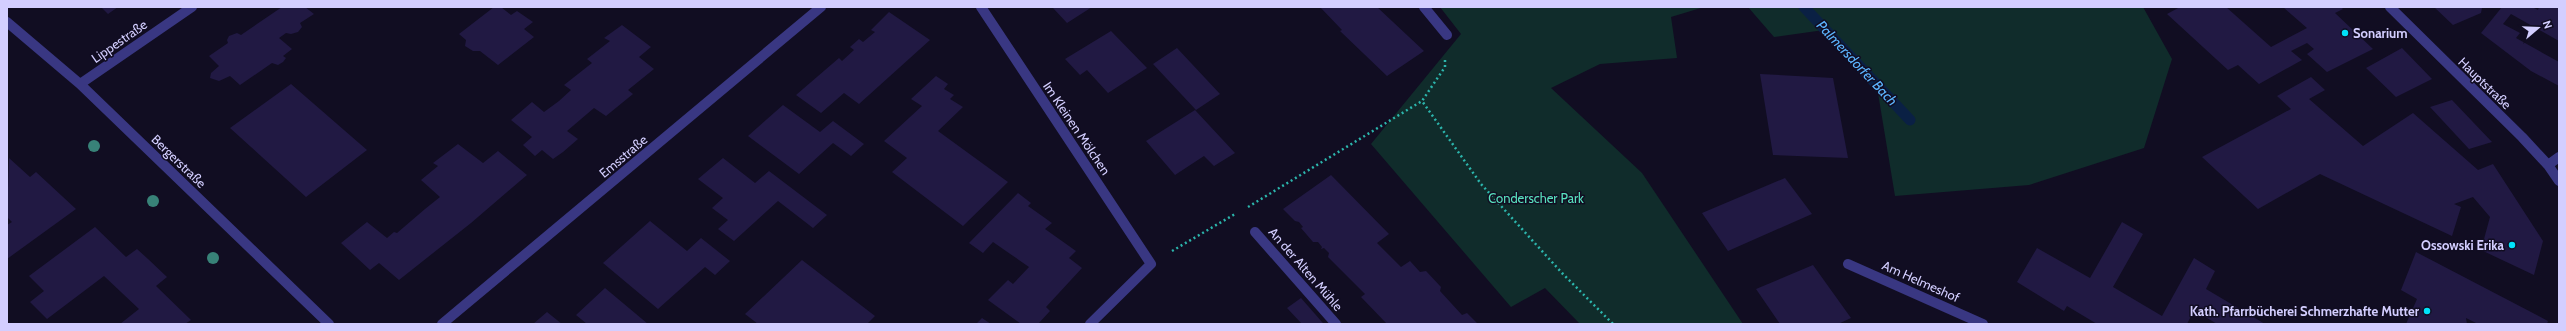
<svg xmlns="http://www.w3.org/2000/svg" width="2566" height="331" viewBox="0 0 2566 331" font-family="Cabin,sans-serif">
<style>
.green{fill:#102c2b}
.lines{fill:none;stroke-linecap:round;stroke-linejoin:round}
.stream{stroke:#0a2044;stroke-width:11}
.building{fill:#211943}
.path{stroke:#2cb5ac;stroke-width:2.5;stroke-dasharray:2 3;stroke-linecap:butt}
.minor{stroke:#393782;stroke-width:10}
.tree{fill:#388278}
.poi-dot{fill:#00e2f9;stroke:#110d22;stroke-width:1.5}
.labels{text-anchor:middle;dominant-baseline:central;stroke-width:3;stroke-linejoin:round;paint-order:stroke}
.poi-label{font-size:13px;font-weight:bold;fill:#d3ceff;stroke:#110d22;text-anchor:end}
.street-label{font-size:13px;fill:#d3ceff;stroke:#110d22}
.park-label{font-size:13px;fill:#58e1be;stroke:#110d22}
.water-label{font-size:14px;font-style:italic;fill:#5cb5ff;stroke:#110d22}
</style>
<rect width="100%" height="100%" fill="#110d22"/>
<!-- green -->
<path class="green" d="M1440 7H1704L1671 17 1677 58 1600 64 1551 88 1642 173 1743 324H1580L1545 288 1511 307 1371 144 1461 34Z
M1748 7H2143L2172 59 2144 148 2029 185 1895 196 1877 87 1824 30 1774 37Z"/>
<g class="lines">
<!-- stream -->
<path class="stream" d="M1804 7 1910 120"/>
</g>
<!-- building -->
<path class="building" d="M101 7H118L108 14Z
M282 7H305L314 14 300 23 302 27 298 32 291 34 286 33 279 38 292 49 283 56 286 58 283 62 278 65 272 63 240 85 230 76 219 81 210 78 211 73 219 66 209 56 228 43 227 40 229 36 237 33 241 35Z
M494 7H501L511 15 517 11 533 22 524 29 534 37 498 65 480 51H473L465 46 466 40 459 34Z
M1055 7H1092L1067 23 1053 8Z
M1320 7H1377L1424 51 1387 76 1340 31 1342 30Z
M2180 7H2226L2271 47 2307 28 2283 7H2341L2343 9 2335 13 2373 49 2327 72 2307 54 2314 49 2307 43 2291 51 2302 60 2259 84 2238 65 2228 70 2167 14Z
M2434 7H2481L2482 8 2481 13 2453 25Z
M2502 7H2532L2538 10 2539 7H2559V41L2511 14 2503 24 2520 33 2516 38 2559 62V86L2531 71 2481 33Z
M889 12 930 40 859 104 844 93 821 113 796 95 839 58 842 61 854 50 850 47 859 39 863 42 875 32 871 30Z
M622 25 651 47 639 57 654 69 628 90 633 94 606 116 594 108 567 131 578 139 563 152 553 159 542 150 535 156 523 145 532 137 511 120 532 102 544 112 559 101 571 90 564 85 592 63 587 59 610 41 604 38Z
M1111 31 1147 68 1108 93 1087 70 1080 75 1065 59Z
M1177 48 1220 94 1196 110 1153 64Z
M2402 48 2432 79 2396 97 2366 68Z
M1760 74 1833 78 1848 158 1773 155Z
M936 76 948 84 944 89 954 95 950 99 963 107 938 131 1008 182 963 226 892 172 907 158 884 141 922 106 911 99Z
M2311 77 2325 90 2309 99 2363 146 2413 113 2478 170 2493 164 2543 241 2534 275 2481 250 2490 217 2473 197 2454 204 2461 207 2452 236 2320 174 2258 209 2202 157 2291 109 2277 96Z
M291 84 367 150 306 197 230 128Z
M2452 100 2492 142 2469 149 2430 107Z
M783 105 820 132 833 121 864 144 851 156 833 143 799 174 748 136Z
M1195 110 1235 153 1214 166 1204 156 1175 175 1146 141Z
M458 144 483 163 498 151 527 175 471 223 399 280 379 263 370 270 341 243 367 222 387 238 394 232 397 233 425 209 440 197 421 180 438 166 433 163Z
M9 158 30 177 36 172 76 209 7 259V225L12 222 7 217Z
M723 158 755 183 769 171 827 215 813 228 778 201 734 241 718 229 728 220 712 208 723 198 698 179Z
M1331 175 1389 234 1377 243 1401 267 1410 261 1420 272 1426 271 1441 287 1440 291 1462 315 1467 313 1478 324H1387L1361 297 1365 294 1328 257 1329 253 1324 248 1321 249 1322 247 1318 242H1313L1301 228 1303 227 1299 222 1295 221 1283 209Z
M1785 178 1812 214 1728 251 1702 213Z
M1018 193 1031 203 1028 206 1052 223 1045 229 1076 251 1069 258 1082 268 1046 307 1050 311 1038 324H1021L988 300 1008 280 1013 284 1029 267 993 242 983 253 969 243Z
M650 221 687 251 701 238 730 261 715 275 705 267 658 309 603 263Z
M2122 222 2143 234 2113 287 2162 316 2194 258 2215 271 2206 289 2265 324H2217L2194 310 2187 324H2097L2067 306 2064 311 2017 282 2037 248 2090 278Z
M95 227 126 257 137 249 148 259 167 277 156 286 191 320 185 324H120L139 309 104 276 47 319 30 302 44 291 29 276Z
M2416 252 2548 321 2547 324H2478L2466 318 2467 324H2406L2417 299 2401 290Z
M802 260 875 316 867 324H758L745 314Z
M1813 265 1851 318 1838 324H1780L1756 289Z
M605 288 648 324H587L576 315Z
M1301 298 1322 322 1324 324H1302L1287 308Z
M547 312 562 324H533Z
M982 318 991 324H976Z"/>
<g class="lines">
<!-- path -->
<path class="path" d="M1445 60V67L1422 101 1481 184 1562 273 1613 324
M1248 207 1422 101
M1172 251 1235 214"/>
<!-- minor -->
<path class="minor" d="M981 7 1151 264 1090 324
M1424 7 1447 35
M2390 7 2522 137 2548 165 2559 181
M7 22 80 84 329 324
M80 84 192 7
M2548 165 2559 157
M1255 232 1336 324
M1848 264 1983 324
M442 324 821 7"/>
</g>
<!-- trees -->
<g class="tree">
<circle cx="94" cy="146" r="6"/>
<circle cx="153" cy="201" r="6"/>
<circle cx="213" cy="258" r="6"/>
</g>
<!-- markers -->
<g class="poi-dot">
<circle cx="2345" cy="33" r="4"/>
<circle cx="2512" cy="245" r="4"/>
<circle cx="2427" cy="311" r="4"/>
</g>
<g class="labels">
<!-- poi labels -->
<g class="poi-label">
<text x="2353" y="33" text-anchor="start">Sonarium</text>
<text x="2504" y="245">Ossowski Erika</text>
<text x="2419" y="311">Kath. Pfarrbücherei Schmerzhafte Mutter</text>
</g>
<!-- street labels -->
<g class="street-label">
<text transform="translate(119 41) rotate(-35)">Lippestraße</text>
<text transform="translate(2485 83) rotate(44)">Hauptstraße</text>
<text transform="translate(1077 128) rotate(56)">Im Kleinen Mölchen</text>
<text transform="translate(623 156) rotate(-40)">Emsstraße</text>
<text transform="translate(179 161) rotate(44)">Bergerstraße</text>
<text transform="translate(1306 269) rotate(49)">An der Alten Mühle</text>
<text transform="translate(1921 281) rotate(24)">Am Helmeshof</text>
</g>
<!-- park labels -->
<g class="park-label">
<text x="1536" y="198">Conderscher Park</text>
</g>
<!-- water labels -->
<g class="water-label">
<text transform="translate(1857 63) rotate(47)">Palmersdorfer Bach</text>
</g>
</g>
<!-- border -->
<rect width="2566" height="331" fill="none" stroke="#d3ceff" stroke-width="16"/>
<!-- north arrow -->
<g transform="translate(2538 28) rotate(71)" stroke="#110d22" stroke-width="3" paint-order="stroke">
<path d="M0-3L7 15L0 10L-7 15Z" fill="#d3ceff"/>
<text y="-6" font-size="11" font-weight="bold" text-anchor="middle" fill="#d3ceff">N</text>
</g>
</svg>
